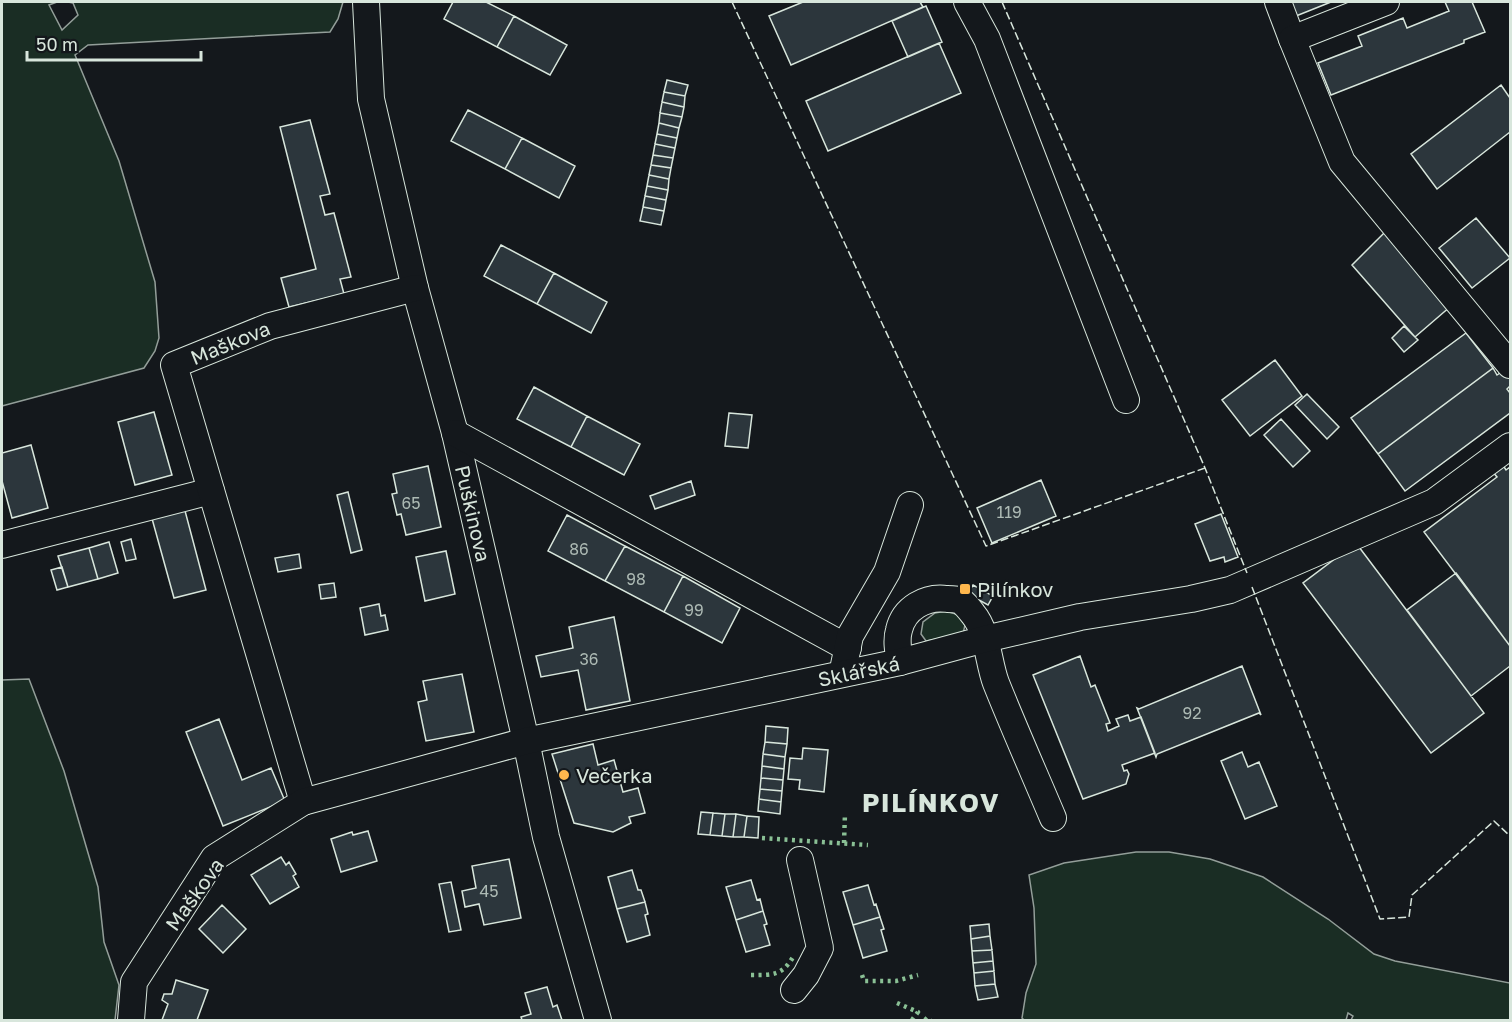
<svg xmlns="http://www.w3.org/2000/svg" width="1512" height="1022" viewBox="0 0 1512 1022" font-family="'Golos Text',sans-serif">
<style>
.green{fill:#1a2d24;stroke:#939e99;stroke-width:1.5}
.building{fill:#2c363c;stroke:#d8e6dc;stroke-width:1.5}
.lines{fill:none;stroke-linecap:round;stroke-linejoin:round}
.minor-casing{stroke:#d8e6dc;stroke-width:28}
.minor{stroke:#14181c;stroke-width:26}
.hedge{stroke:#8ac095;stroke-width:4.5;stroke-dasharray:3 4.5;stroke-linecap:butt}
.fence{stroke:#d8e6dc;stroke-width:1.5;stroke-dasharray:8 3;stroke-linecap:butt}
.poi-dot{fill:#ffb74d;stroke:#14181c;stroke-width:2}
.labels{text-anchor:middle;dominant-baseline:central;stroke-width:4.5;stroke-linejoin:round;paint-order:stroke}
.number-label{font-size:16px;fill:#adbab4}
.street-label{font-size:20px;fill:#d8e6dc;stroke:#14181c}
.poi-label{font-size:20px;fill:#d8e6dc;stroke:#14181c;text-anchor:start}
.district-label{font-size:26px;font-weight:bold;letter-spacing:1.5px;fill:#d8e6dc;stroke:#14181c}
</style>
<rect width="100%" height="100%" fill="#14181c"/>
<!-- green -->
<path class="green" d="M2 2H57L49 5 62 30 78 15 73 3 68 2H343L338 19 330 32 88 45 75 55 119 161 155 282 159 338 155 351 144 368 2 406Z
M946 611 959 615 965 625 963 634 926 641 921 634 923 622 935 613Z
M29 679 64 771 98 887 104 942 119 985 115 1020H2V680Z
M1136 852H1169L1210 859 1263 877 1328 919 1374 954 1395 961 1510 983V1020H1351L1353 1016 1348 1013 1346 1020H1347H1024L1022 1018 1026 993 1036 964 1034 908 1029 875 1064 863Z"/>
<!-- building -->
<path class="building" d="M453 2H486L514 16 497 47 444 19Z
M803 2H920L923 7 791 65 769 16Z
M1290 2H1331L1296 16Z
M1445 2H1472L1485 32 1464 40V43L1331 95 1318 63 1362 46 1358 36 1403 18 1407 28 1449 11Z
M926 6 942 42 908 57 892 21Z
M514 16 567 45 550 75 497 47Z
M939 43 961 93 828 151 806 101Z
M667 80 688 85 685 96 664 92Z
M1501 85 1510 98V132L1437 189 1411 154Z
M664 92 685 96 684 107 662 102Z
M662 102 684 107 682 117 660 113Z
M468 110 522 138 505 169 451 141Z
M660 113 682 117 679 128 659 123Z
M310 120 330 194 320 196 325 215 334 213 351 277 340 279 344 294 289 307 281 278 316 269 280 127Z
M659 123 679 128 677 138 657 134Z
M657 134 677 138 675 148 655 144Z
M522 138 575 166 559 198 505 169Z
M655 144 675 148 673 158 653 155Z
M653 155 673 158 671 168 651 165Z
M651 165 671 168 669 179 649 175Z
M649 175 669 179 668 190 647 186Z
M647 186 668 190 666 200 645 196Z
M645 196 666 200 664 211 643 207Z
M643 207 664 211 661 225 640 221Z
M1476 218 1510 258 1472 288 1439 248Z
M1386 231 1451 306 1415 337 1352 265Z
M501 245 554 273 537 304 484 276Z
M554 273 607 302 591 333 537 304Z
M1404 326 1418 340 1404 352 1392 338Z
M1466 333 1493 368 1378 454 1351 418Z
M1275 360 1302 396 1250 436 1222 400Z
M1493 368 1497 375 1506 369 1510 375V386L1507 389 1510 393V413L1405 491 1378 454Z
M534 387 587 416 571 447 517 419Z
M1307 394 1339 427 1327 439 1295 405Z
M154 412 172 475 135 485 118 422Z
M729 413 752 415 748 448 725 446Z
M587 416 640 444 624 475 571 447Z
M1281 419 1310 451 1293 467 1264 435Z
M31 445 48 508 12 518 2 481V453Z
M1501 462 1506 470 1510 467V646L1424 532 1497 477 1491 470Z
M428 466 441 527 406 535 401 514 397 515 392 494 397 493 393 474Z
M1041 480 1056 516 992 543 977 508Z
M691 481 695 495 655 509 650 496Z
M348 492 362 550 351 553 337 495Z
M184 507 206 590 174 598 151 515Z
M1221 514 1238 557 1225 562 1224 557 1210 561 1195 524Z
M567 515 625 546 605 581 548 551Z
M131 539 136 559 126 561 121 542Z
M109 542 118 573 98 579 89 548Z
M1356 543 1484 713 1431 753 1303 583Z
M625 546 683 576 664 612 605 581Z
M89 548 98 579 68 587 58 556Z
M446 551 455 594 425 601 416 557Z
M299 554 301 568 278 572 275 558Z
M62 567 68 587 57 590 51 570Z
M1456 573 1510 646V666L1471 696 1407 610Z
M683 576 740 608 722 643 664 612Z
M334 583 336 597 321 599 319 585Z
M973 585 993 596 988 605 968 594Z
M379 604 381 616 385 615 388 630 365 635 360 608Z
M614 617 630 701 586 710 578 670 541 677 536 656 573 648 569 627Z
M1080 656 1091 687 1095 685 1110 723 1106 724 1108 731 1119 726 1116 719 1128 715 1130 721 1141 717 1155 753 1122 765 1124 771 1127 770 1129 774 1126 784 1083 799 1033 675Z
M1242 666 1261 715 1259 713 1157 754 1156 757 1137 708 1139 709Z
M462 674 474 732 426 741 418 702 427 700 423 681Z
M219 719 242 780 271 768 285 801 223 826 186 732Z
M766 726 788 728 787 744 765 742Z
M765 742 787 744 785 757 763 754Z
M593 744 598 765 614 760 623 792 638 788 645 813 629 817 631 823 613 832 574 823 552 754Z
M803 748 828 750 824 792 799 789 800 780 788 779 790 758 802 759Z
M1242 752 1248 767 1259 762 1277 806 1245 819 1221 761Z
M763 754 785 757 784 769 762 766Z
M762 766 784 769 783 780 761 778Z
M761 778 783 780 782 791 760 789Z
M760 789 782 791 781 802 759 799Z
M759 799 781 802 780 814 758 811Z
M701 812 713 813 710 835 698 834Z
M713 813 725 814 722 836 710 835Z
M725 814H736L733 837 722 836Z
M736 814 747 816 744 837H733Z
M747 816 759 817 758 838 744 837Z
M368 831 377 861 341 872 331 839 352 832 353 835Z
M281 857 286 865 289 862 296 874 293 876 299 887 270 904 251 875Z
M509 859 521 918 484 925 479 904 465 907 462 891 476 888 472 866Z
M632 870 638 890H641L645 902 617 909 608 877Z
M751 880 757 900 760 899 763 911 736 920 726 887Z
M451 882 461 930 449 932 439 884Z
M868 885 874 905 876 904 880 917 853 925 843 892Z
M645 902 648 914 645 915 650 935 627 942 617 909Z
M222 905 246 929 223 953 199 929Z
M763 911 767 924 764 925 770 945 746 952 736 920Z
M880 917 884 929 881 930 887 951 863 958 853 925Z
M989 924 990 936 971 939 970 926Z
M990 936 992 950 972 951 971 939Z
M992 950 993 961 973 963 972 951Z
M993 961 994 971 974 973 973 963Z
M994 971 995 984 975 986 974 973Z
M176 980 208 990 197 1020H162L168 1004 162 1000 164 994H172Z
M995 984 998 997 978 1000 975 986Z
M547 987 553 1007 557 1005 562 1020H522L521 1017 531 1014 525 993Z"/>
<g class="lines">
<defs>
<g id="minor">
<path id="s1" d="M366 2 371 99 415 288 455 433 526 741 546 837 598 1020"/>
<path d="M967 2 987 39 1126 400"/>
<path d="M1278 2 1292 39"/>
<path d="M1386 2 1292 39 1342 162 1510 365"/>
<path d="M455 433 848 648"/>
<path d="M2 545 211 491"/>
<path d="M900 662C898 651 896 640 899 630 904 608 926 596 947 599 952 599 957 599 961 601 965 604 970 610 973 614 988 632 988 662 996 683 1014 728 1034 773 1053 818"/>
<path d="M844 665 850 636 887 572 910 505"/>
<path id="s2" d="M303 802 174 365 270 326 415 288"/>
<path d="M794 990 806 975 820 948 800 860"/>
<path id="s3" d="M131 1020 134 982 214 858 303 802 526 741 900 662 985 639 1080 617 1191 599 1230 590 1434 502 1510 446"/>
</g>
</defs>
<!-- minor casing -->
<use href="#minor" class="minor-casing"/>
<!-- minor -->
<use href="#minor" class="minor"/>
<!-- hedge -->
<path class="hedge" d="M762 838 868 845
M844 843 845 813
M751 975C772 975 782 976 793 957
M862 975 864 981H896L918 975
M897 1003 918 1012 912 1020
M925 1020 928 1017 930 1020"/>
<!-- fence -->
<path class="fence" d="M732 2 986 546 1205 468
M1002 2 1205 468 1247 573
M1252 587 1380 919 1409 917 1412 895 1494 821 1510 836"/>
</g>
<!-- markers -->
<g class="poi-dot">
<rect x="959" y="583" width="12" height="12" rx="3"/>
<circle cx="564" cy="775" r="6"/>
</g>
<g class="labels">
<!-- number labels -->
<g class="number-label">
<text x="411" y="503">65</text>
<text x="1009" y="512">119</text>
<text x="579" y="549">86</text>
<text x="636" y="579">98</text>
<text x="694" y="610">99</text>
<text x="589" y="659">36</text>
<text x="1192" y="713">92</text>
<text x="489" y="891">45</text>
</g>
<!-- street labels -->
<g class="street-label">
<text stroke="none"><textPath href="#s2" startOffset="516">Maškova</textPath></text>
<text stroke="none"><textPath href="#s1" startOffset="524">Puškinova</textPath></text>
<text stroke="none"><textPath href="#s3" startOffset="862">Sklářská</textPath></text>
<text transform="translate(194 894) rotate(-54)">Maškova</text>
</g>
<!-- poi labels -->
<g class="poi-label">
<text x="977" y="589">Pilínkov</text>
<text x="576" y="775">Večerka</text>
</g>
<!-- district labels -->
<g class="district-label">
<text x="931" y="802">PILÍNKOV</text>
</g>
</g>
<!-- border -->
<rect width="1512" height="1022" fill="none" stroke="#d8e6dc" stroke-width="6"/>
<!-- scale -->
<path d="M27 51v9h174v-9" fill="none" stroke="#d8e6dc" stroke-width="3"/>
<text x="36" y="51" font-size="18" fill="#d8e6dc" stroke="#14181c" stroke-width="4.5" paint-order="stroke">50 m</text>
</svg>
